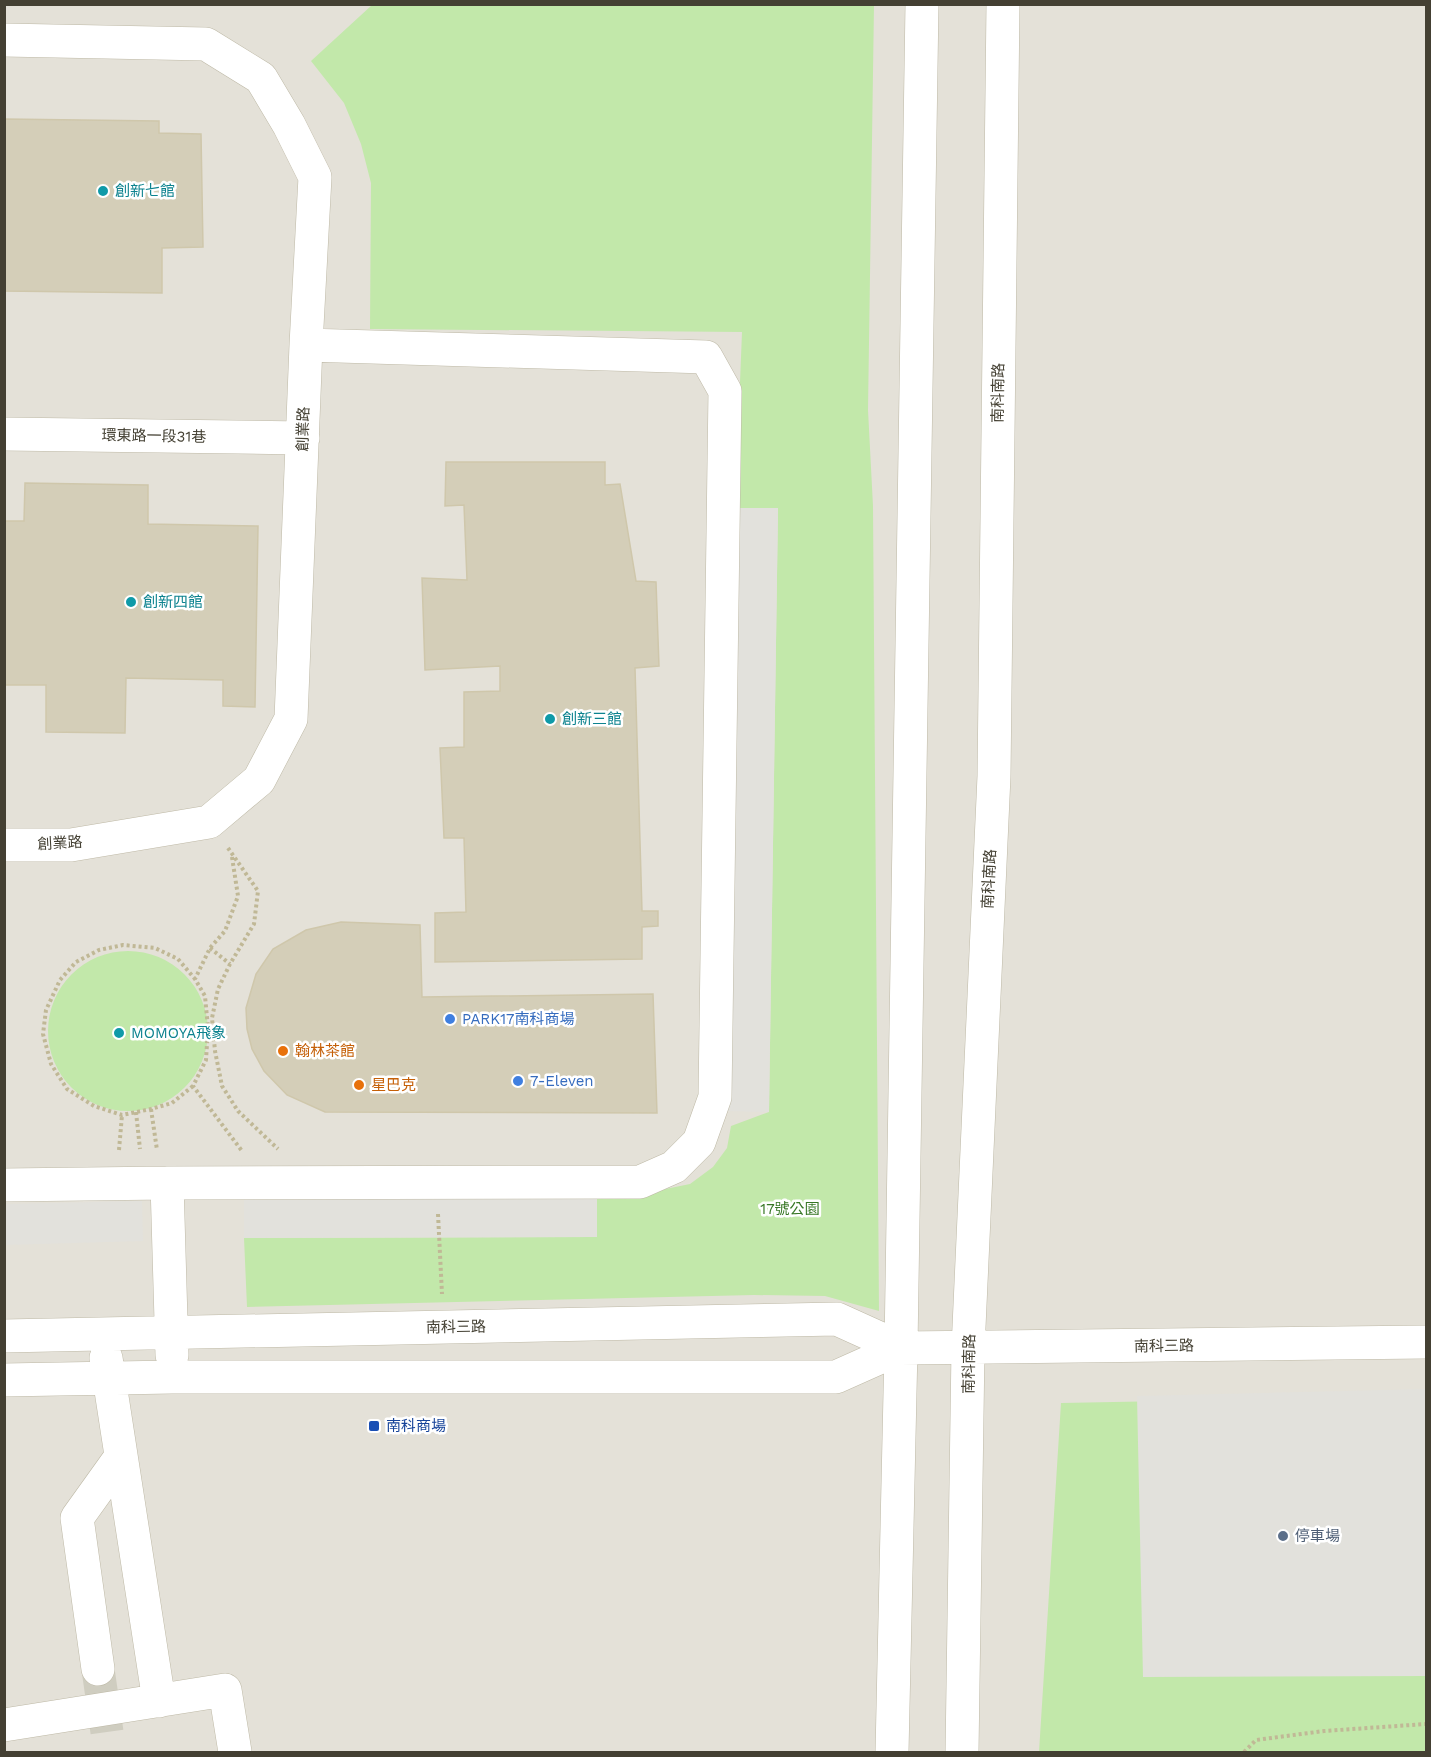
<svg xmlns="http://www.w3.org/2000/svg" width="1431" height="1757" viewBox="0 0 1431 1757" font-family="'Work Sans','Noto Sans TC',sans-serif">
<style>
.industrial{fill:#e4e1d8}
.green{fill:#c2e8aa}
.parking{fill:#e2e1dc}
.building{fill:#d4ceb8;stroke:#cfc7ab;stroke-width:1.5}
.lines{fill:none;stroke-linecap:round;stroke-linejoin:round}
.minor-tunnel{stroke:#cfcdc0;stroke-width:33;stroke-dasharray:33 16;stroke-linecap:butt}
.minor-casing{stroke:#beb9a6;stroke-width:34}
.path{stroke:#c0b896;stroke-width:4;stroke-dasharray:3 3;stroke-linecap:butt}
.minor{stroke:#fff;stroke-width:33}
.culture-dot{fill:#0f9aa8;stroke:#fff;stroke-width:2}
.shop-dot{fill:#3f7fe0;stroke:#fff;stroke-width:2}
.food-dot{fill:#e8710a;stroke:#fff;stroke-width:2}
.transit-dot{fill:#1a4fb4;stroke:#fff;stroke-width:2}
.service-dot{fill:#5c6f8a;stroke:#fff;stroke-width:2}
.labels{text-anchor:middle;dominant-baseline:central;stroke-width:5;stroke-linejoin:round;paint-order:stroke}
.culture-label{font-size:15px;fill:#0d838f;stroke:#fff;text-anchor:start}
.street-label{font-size:15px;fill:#444033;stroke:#fff}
.shop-label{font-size:15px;fill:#366cbe;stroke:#fff;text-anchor:start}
.food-label{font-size:15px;fill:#c56008;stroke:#fff;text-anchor:start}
.park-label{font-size:15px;fill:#377725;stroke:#fff}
.transit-label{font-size:15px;fill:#164399;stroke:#fff;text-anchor:start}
.service-label{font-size:15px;fill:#4e5e75;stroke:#fff;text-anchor:start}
</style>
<rect width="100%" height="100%" fill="#f2f0e3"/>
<!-- industrial -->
<path class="industrial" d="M5 5H1426V1752H5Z"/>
<!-- green -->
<path class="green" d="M372 5H874L868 410 873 506 879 1311 825 1296 754 1295 247 1307 244 1238 597 1237V1193L636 1195 690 1184 713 1167 727 1148 731 1126 769 1112 778 509 735 508 742 332 370 329 371 183 361 144 344 103 311 61Z
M48 1031a80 80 0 1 1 160 0a80 80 0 1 1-160 0Z
M1426 1396V1752H1039L1061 1403Z"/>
<!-- parking -->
<path class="parking" d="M735 508H778L769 1112 725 1111Z
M244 1193H597V1237L244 1238Z
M142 1201 143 1241 5 1245V1204Z
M1426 1389V1676L1143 1677 1137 1396Z"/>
<!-- building -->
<path class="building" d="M4 119 159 121V133L201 134 203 247 162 248V293L4 291Z
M446 462H605V485L620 484 636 581 656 582 659 666 635 668 642 911H658V926L642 927V959L435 962V913L466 912 464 838H444L440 748 464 747V692L500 691V666L425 670 422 578 467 580 464 505 445 506Z
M25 483 148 485V524L258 526 255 707 223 706V680L126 678 125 733 46 732V685H4V521H24Z
M341 922 420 925 422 997 653 994 657 1113 325 1112 287 1095 264 1071 252 1049 247 1029 246 1008 256 974 273 949 306 930Z"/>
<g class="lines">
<!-- minor-tunnel -->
<path class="minor-tunnel" d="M98 1669 107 1732"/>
<defs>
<path id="minor" d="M4 40 206 44 261 78 289 125 315 177 306 345 291 719 259 780 209 822 71 845H4
M4 434 303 438
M167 1183 172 1355
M4 1185 167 1183 640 1182 674 1167 699 1142 715 1097 725 391 706 357 306 345
M4 1336 837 1319 901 1348 1426 1342
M106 1358 159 1701
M4 1380 172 1377H836L901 1348
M98 1669 77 1518 120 1458
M4 1725 225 1690 235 1752
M892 1752 901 1348 922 4
M962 1752 968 1349 994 776 1003 4"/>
</defs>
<!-- minor casing -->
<use href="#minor" class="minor-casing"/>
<!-- path -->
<path class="path" d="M228 848 258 891 254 924 230 964 218 989 212 1018 215 1051 222 1086 238 1111 278 1149
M232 857 238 896 225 931 210 948 195 979 205 996 208 1028 206 1060 193 1086 242 1151
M210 948 230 964
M193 1086 172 1103 151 1109 122 1115 94 1106 67 1089 51 1064 43 1034 46 1010 60 980 76 962 99 950 123 945 155 948 178 959 195 979
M151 1109 157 1150
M136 1112 140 1149
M119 1150 122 1115
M438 1214 442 1294
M1244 1752 1256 1740 1324 1731 1426 1724"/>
<!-- minor -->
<use href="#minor" class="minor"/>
</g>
<!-- markers -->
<g class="culture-dot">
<circle cx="103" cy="191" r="6"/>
<circle cx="131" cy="602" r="6"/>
<circle cx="550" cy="719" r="6"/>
<circle cx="119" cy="1033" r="6"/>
</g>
<g class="shop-dot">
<circle cx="450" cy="1019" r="6"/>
<circle cx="518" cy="1081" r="6"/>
</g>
<g class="food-dot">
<circle cx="283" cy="1051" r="6"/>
<circle cx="359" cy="1085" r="6"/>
</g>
<rect class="transit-dot" x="368" y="1420" width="12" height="12" rx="3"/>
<circle class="service-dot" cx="1283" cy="1536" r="6"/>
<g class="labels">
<!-- culture labels -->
<g class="culture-label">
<text x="115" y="191">創新七館</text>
<text x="143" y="602">創新四館</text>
<text x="562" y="719">創新三館</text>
<text x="131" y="1033">MOMOYA飛象</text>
</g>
<!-- street labels -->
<g class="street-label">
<text transform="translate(998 393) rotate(-89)">南科南路</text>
<text transform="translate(303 429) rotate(-88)">創業路</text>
<text transform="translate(154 436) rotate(1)">環東路一段31巷</text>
<text transform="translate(60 843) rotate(-3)">創業路</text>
<text transform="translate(989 879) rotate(-87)">南科南路</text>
<text transform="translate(456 1327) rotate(-1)">南科三路</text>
<text transform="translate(1164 1346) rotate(-1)">南科三路</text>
<text transform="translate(969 1364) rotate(-89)">南科南路</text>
</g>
<!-- shop labels -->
<g class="shop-label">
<text x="462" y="1019">PARK17南科商場</text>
<text x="530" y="1081">7-Eleven</text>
</g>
<!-- food labels -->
<g class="food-label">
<text x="295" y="1051">翰林茶館</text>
<text x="371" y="1085">星巴克</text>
</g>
<!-- park labels -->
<g class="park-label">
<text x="790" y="1209">17號公園</text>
</g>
<!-- transit labels -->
<g class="transit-label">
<text x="386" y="1426">南科商場</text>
</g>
<!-- service labels -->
<g class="service-label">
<text x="1295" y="1536">停車場</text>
</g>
</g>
<!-- border -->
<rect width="1431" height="1757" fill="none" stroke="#444033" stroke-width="12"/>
</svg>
